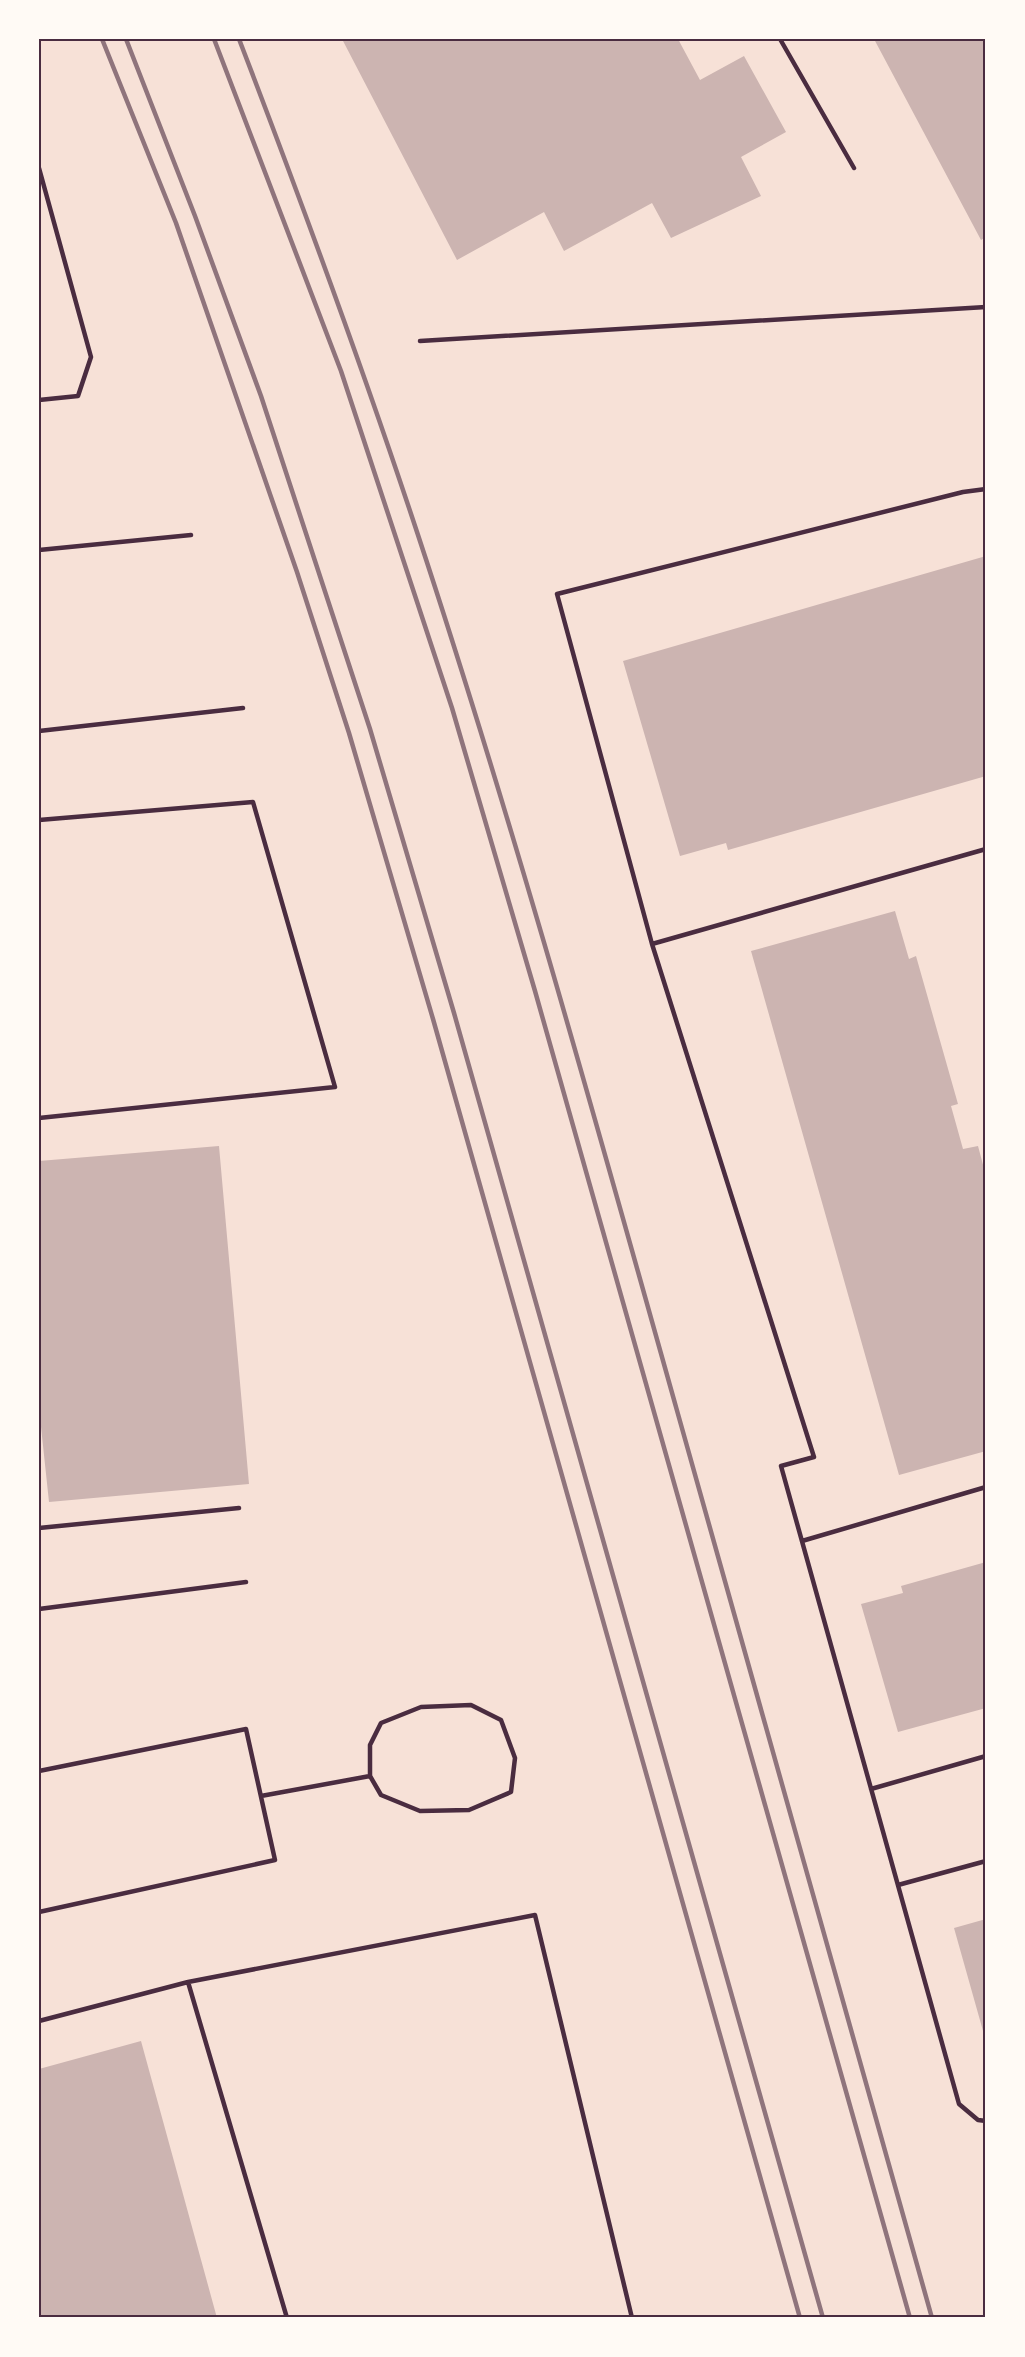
<svg xmlns="http://www.w3.org/2000/svg" width="1025" height="2357" viewBox="0 0 1025 2357" font-family="'Libre Baskerville',serif">
<style>
.building{fill:#ccb4b1}
.lines{fill:none;stroke-linecap:round;stroke-linejoin:round}
.service{stroke:#4a2c40;stroke-width:4.5}
.rail{stroke:#8f747c;stroke-width:4.5}
.neatline{fill:none;stroke:#4a2c40;stroke-width:2}
</style>
<rect width="100%" height="100%" fill="#f7e1d7"/>
<!-- building -->
<path class="building" d="M342 39H678L700 80 744 56 786 132 741 157 761 196 671 238 652 203 564 251 544 212 457 260Z
M874 39H986V237L981 240Z
M986 556V776L728 850 726 843 680 856 623 661Z
M895 911 909 959 916 956 958 1104 951 1106 963 1149 978 1146 986 1176V1451L899 1475 751 951Z
M219 1146 249 1484 49 1502 39 1408V1161Z
M986 1562V1708L898 1732 861 1604 903 1593 901 1586Z
M986 1919V2038H985L954 1928Z
M141 2041 217 2318H39V2069Z"/>
<g class="lines">
<!-- service -->
<path class="service" d="M780 39 854 168
M39 168 91 357 78 396 39 400
M420 341 986 307
M986 489 963 492 557 594 652 944 814 1457 781 1466 959 2104 978 2120 986 2121
M39 550 191 535
M39 731 243 708
M39 820 253 802 335 1087 39 1118
M652 944 986 849
M39 1528 239 1508
M802 1541 986 1487
M39 1609 246 1582
M39 1771 246 1729 275 1860 39 1912
M871 1789 986 1756
M261 1796 370 1776 381 1795 420 1811 469 1810 511 1792 515 1758 501 1720 471 1705 421 1707 381 1723 370 1745V1776
M898 1885 986 1861
M188 1982 287 2318
M39 2021 188 1982 535 1915 632 2318"/>
<!-- rail -->
<path class="rail" d="M102 39 176 223 297 572 349 733 433 1019 800 2318
M126 39 195 216 261 396 370 729 454 1013 823 2318
M214 39 341 371 452 708 535 991 910 2318
M239 39C302 203 363 368 418 535 513 823 594 1115 676 1407 761 1711 847 2014 932 2318"/>
</g>
<!-- border -->
<rect width="1025" height="2357" fill="none" stroke="#fffaf5" stroke-width="81"/>
<rect x="40" y="40" width="944" height="2276" class="neatline"/>
</svg>
